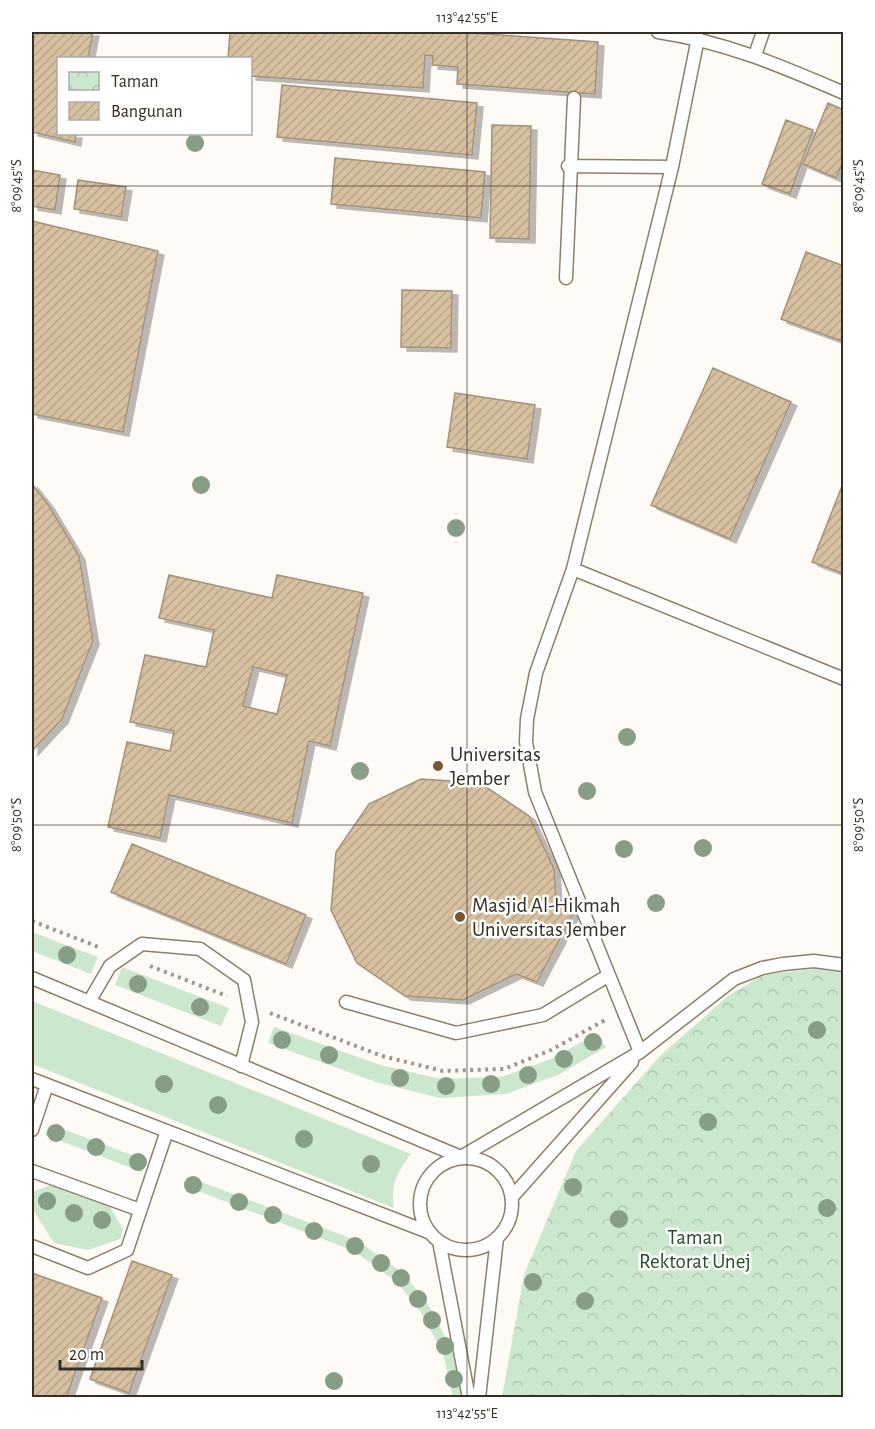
<svg xmlns="http://www.w3.org/2000/svg" width="875" height="1429" viewBox="0 0 875 1429" font-family="'Alegreya Sans',sans-serif">
<style>
.grass{fill:#cbe7cd}
.park{fill:url(#park-crowns)}
.building{fill:url(#building-hatch);stroke:#a2927a;stroke-width:1.5;fill-rule:evenodd;filter:url(#shadow)}
.lines{fill:none;stroke-linecap:round;stroke-linejoin:round}
.lane-casing{stroke:#8d7e67;stroke-width:15}
.path{stroke:#9c978f;stroke-width:4;stroke-dasharray:3 4.5;stroke-linecap:butt}
.lane{stroke:#fff;stroke-width:12}
.tree{fill:#879d85}
.ticks{fill:none;stroke:#342e24;stroke-width:1.5;stroke-opacity:0.45}
.poi-dot{fill:#78552e;stroke:#fff;stroke-width:2}
.labels{text-anchor:middle;dominant-baseline:central;stroke-width:5;stroke-linejoin:round;paint-order:stroke}
.poi-label{font-size:21px;fill:#342e24;stroke:#fff;text-anchor:start}
.park-label{font-size:21px;fill:#25512a;stroke:#fff}
.neatline{fill:none;stroke:#342e24;stroke-width:2}
.ticks-label{font-size:15px;text-anchor:middle;fill:#342e24}
</style>
<defs>
<pattern id="park-crowns" width="20" height="18" patternUnits="userSpaceOnUse" patternTransform="scale(1.5)"><rect width="20" height="18" fill="#cbe7cd"/><path d="M2 6a3 3 0 1 1 6 0M12 15a3 3 0 1 1 6 0" fill="none" stroke="#afc6b0"/></pattern>
<pattern id="building-hatch" width="6" height="6" patternUnits="userSpaceOnUse" patternTransform="scale(1.5)"><rect width="6" height="6" fill="#d6c0a0"/><path d="M-1 1l2-2M0 6l6-6M5 7l2-2" fill="none" stroke="#b8a58a"/></pattern>
<filter id="shadow"><feDropShadow dx="6" dy="4" stdDeviation="0" flood-color="#0004"/></filter>
</defs>
<rect width="100%" height="100%" fill="#fefaf5"/>
<!-- grass -->
<path class="grass" d="M32 932 98 957 91 974 32 951Z
M122 967 229 1008 221 1026 115 985Z
M32 1001 411 1154C397 1171 390 1186 394 1208L32 1064Z
M274 1027 380 1065 441 1079 502 1077 553 1058 596 1034 606 1047 560 1074 506 1094 440 1098 376 1082 268 1043Z
M50 1124 147 1161 142 1172 45 1135Z
M188 1177 358 1241 404 1274 428 1304 452 1350 461 1394 453 1397 443 1353 420 1311 397 1282 354 1251 185 1186Z
M51 1185 110 1207 123 1229 120 1239 88 1250 54 1243 32 1208V1192Z"/>
<!-- park -->
<path class="park" d="M816 969 843 973V1397H502L524 1275 576 1151 660 1056 728 996 764 974Z"/>
<!-- building -->
<path class="building" d="M32 32H93L88 58H58V134H76L75 142 32 132Z
M230 32H458L598 42 595 94 457 84 458 67 432 65 433 56 425 55 423 88 250 76V58H228Z
M282 85 477 103 472 155 277 137Z
M828 103 844 110V159L836 178 803 164Z
M786 120 813 130 790 194 762 184Z
M492 125 531 126 529 239 490 238Z
M335 158 485 172 481 218 331 204Z
M32 170 60 175 55 210 32 206Z
M78 180 126 187 121 217 74 209Z
M32 221 158 251 123 432 32 414Z
M806 252 844 266V342L781 319Z
M402 290 452 291 451 348 401 347Z
M713 368 791 402 730 539 651 505Z
M455 393 535 405 527 459 447 447Z
M844 481V574L812 562Z
M32 484 49 506 79 556 93 641 62 719 32 751Z
M169 575 272 598 277 575 363 593 330 746 309 741 292 823 169 795 160 838 108 827 127 742 170 751 174 731 130 722 145 655 206 667 214 630 159 618ZM253 667 287 675 277 714 243 706Z
M421 779 480 783 529 816 554 869 556 897 575 910 537 982 516 974 463 1000 405 996 357 963 331 910 336 852 369 804Z
M132 844 306 915 286 964 111 892Z
M132 1261 172 1275 129 1393 90 1379Z
M32 1273 102 1298 66 1398H32Z"/>
<g class="lines">
<defs>
<path id="lane" d="M658 32C726 42 781 66 844 93
M755 55 763 32
M568 166 672 167
M566 278 574 98
M573 569 844 679
M32 978 461 1157 640 1052 734 979 762 968 783 964 814 961 844 965
M89 1002 110 966 142 944 200 949 244 980 252 1022 241 1066
M346 1002 456 1033 543 1015 609 975
M640 1052 535 792 526 742 527 719 536 673 573 569 672 167 698 38
M32 1079 428 1232
M32 1130 47 1085
M420 1204a46 46 0 1 1 92 0a46 46 0 1 1-92 0Z
M32 1171 140 1210
M512 1197 632 1062
M439 1241 469 1398
M32 1246 88 1268 127 1250 167 1131
M479 1398 497 1238"/>
</defs>
<!-- lane casing -->
<use href="#lane" class="lane-casing"/>
<!-- path -->
<path class="path" d="M32 921 101 948
M150 966 227 996
M270 1013 382 1056 443 1071 504 1069 551 1050 607 1019"/>
<!-- lane -->
<use href="#lane" class="lane"/>
</g>
<!-- trees -->
<g class="tree">
<circle cx="195" cy="143" r="9"/>
<circle cx="201" cy="485" r="9"/>
<circle cx="456" cy="528" r="9"/>
<circle cx="627" cy="737" r="9"/>
<circle cx="360" cy="771" r="9"/>
<circle cx="587" cy="791" r="9"/>
<circle cx="703" cy="848" r="9"/>
<circle cx="624" cy="849" r="9"/>
<circle cx="656" cy="903" r="9"/>
<circle cx="67" cy="955" r="9"/>
<circle cx="138" cy="984" r="9"/>
<circle cx="200" cy="1007" r="9"/>
<circle cx="817" cy="1030" r="9"/>
<circle cx="282" cy="1040" r="9"/>
<circle cx="593" cy="1042" r="9"/>
<circle cx="329" cy="1055" r="9"/>
<circle cx="564" cy="1059" r="9"/>
<circle cx="528" cy="1075" r="9"/>
<circle cx="400" cy="1078" r="9"/>
<circle cx="164" cy="1084" r="9"/>
<circle cx="491" cy="1084" r="9"/>
<circle cx="446" cy="1086" r="9"/>
<circle cx="218" cy="1105" r="9"/>
<circle cx="708" cy="1122" r="9"/>
<circle cx="56" cy="1133" r="9"/>
<circle cx="304" cy="1139" r="9"/>
<circle cx="96" cy="1147" r="9"/>
<circle cx="138" cy="1162" r="9"/>
<circle cx="371" cy="1164" r="9"/>
<circle cx="193" cy="1185" r="9"/>
<circle cx="573" cy="1187" r="9"/>
<circle cx="47" cy="1201" r="9"/>
<circle cx="239" cy="1202" r="9"/>
<circle cx="827" cy="1208" r="9"/>
<circle cx="74" cy="1213" r="9"/>
<circle cx="273" cy="1215" r="9"/>
<circle cx="619" cy="1219" r="9"/>
<circle cx="102" cy="1220" r="9"/>
<circle cx="314" cy="1231" r="9"/>
<circle cx="355" cy="1246" r="9"/>
<circle cx="381" cy="1263" r="9"/>
<circle cx="401" cy="1278" r="9"/>
<circle cx="533" cy="1282" r="9"/>
<circle cx="418" cy="1299" r="9"/>
<circle cx="585" cy="1301" r="9"/>
<circle cx="432" cy="1320" r="9"/>
<circle cx="445" cy="1346" r="9"/>
<circle cx="454" cy="1379" r="9"/>
<circle cx="334" cy="1381" r="9"/>
</g>
<!-- ticks -->
<path class="ticks" d="M467 32V1398M32 186H844M32 825H844"/>
<!-- markers -->
<g class="poi-dot">
<circle cx="438" cy="766" r="6"/>
<circle cx="460" cy="917" r="6"/>
</g>
<g class="labels">
<!-- poi labels -->
<g class="poi-label">
<text x="450" y="754">Universitas<tspan x="450" dy="24">Jember</tspan></text>
<text x="472" y="905">Masjid Al-Hikmah<tspan x="472" dy="24">Universitas Jember</tspan></text>
</g>
<!-- park labels -->
<g class="park-label">
<text x="695" y="1237">Taman<tspan x="695" dy="24">Rektorat Unej</tspan></text>
</g>
</g>
<!-- border -->
<rect width="875" height="1429" fill="none" stroke="#ffffff" stroke-width="66"/>
<!-- legend -->
<rect x="57" y="57" width="195" height="78" fill="#ffffff" stroke="#aeaba7" stroke-width="1.5"/>
<rect x="69" y="72" width="30" height="18" fill="url(#park-crowns)" stroke="#aeaba7" stroke-width="1.5"/>
<text x="111" y="87" font-size="18" fill="#342e24">Taman</text>
<rect x="69" y="102" width="30" height="18" fill="url(#building-hatch)" stroke="#aeaba7" stroke-width="1.5"/>
<text x="111" y="117" font-size="18" fill="#342e24">Bangunan</text>
<!-- scale -->
<path d="M60 1360v9h82v-9" fill="none" stroke="#342e24" stroke-width="3"/>
<text x="69" y="1360" font-size="18" fill="#342e24" stroke="#ffffff" stroke-width="4.5" paint-order="stroke">20 m</text>
<rect x="33" y="33" width="809" height="1363" class="neatline"/>
<g class="ticks-label">
<text x="467" y="22">113°42'55"E</text>
<text transform="translate(16 186) rotate(-90)" y="5">8°09'45"S</text>
<text transform="translate(858 186) rotate(-90)" y="5">8°09'45"S</text>
<text transform="translate(16 825) rotate(-90)" y="5">8°09'50"S</text>
<text transform="translate(858 825) rotate(-90)" y="5">8°09'50"S</text>
<text x="467" y="1418">113°42'55"E</text>
</g>
</svg>
